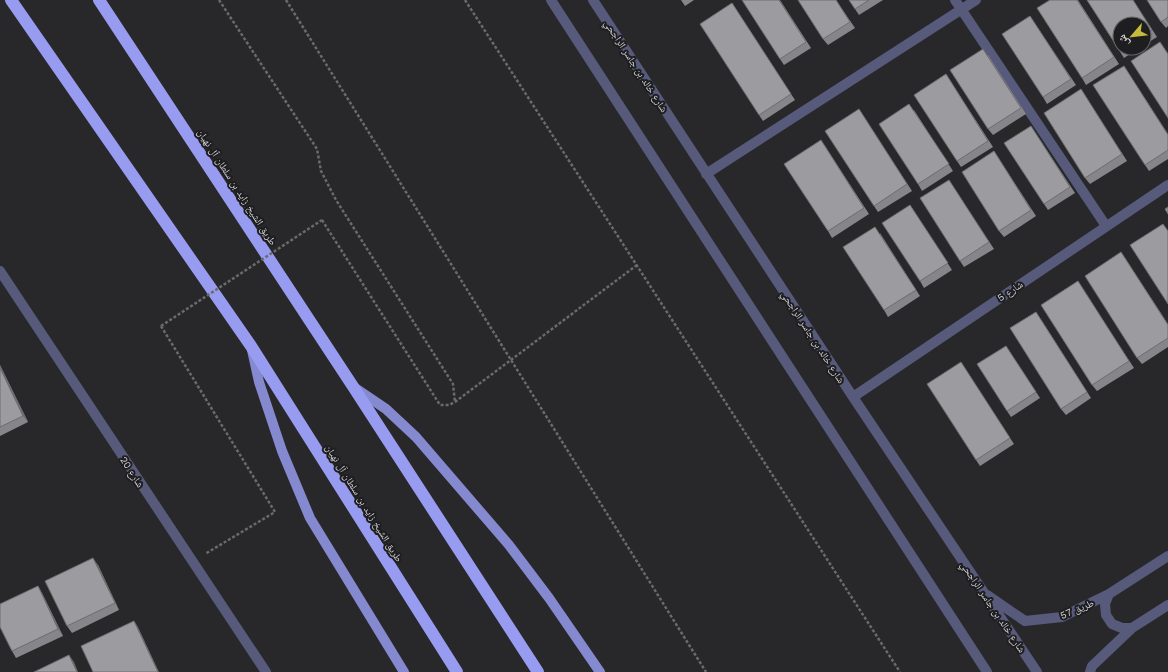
<svg xmlns="http://www.w3.org/2000/svg" width="1168" height="672" viewBox="0 0 1168 672" font-family="'Work Sans','Noto Naskh Arabic',sans-serif">
<style>
.lines{fill:none;stroke-linecap:round;stroke-linejoin:round}
.path{stroke:#6a6a6d;stroke-width:2.5;stroke-dasharray:3 2;stroke-linecap:butt}
.minor{stroke:#575a7b;stroke-width:10}
.major{stroke:#8589cf;stroke-width:10}
.highway{stroke:#979cf0;stroke-width:12}
.path-bridge{stroke:#6a6a6d;stroke-width:2.5;stroke-dasharray:3 2;stroke-linecap:butt}
.wall{fill:#86868a}
.shaded-wall{fill:#6d6d70}
.building{fill:#9c9ca0;stroke:#6d6d70}
.labels{text-anchor:middle;dominant-baseline:central;stroke-width:4;stroke-linejoin:round;paint-order:stroke}
.street-label{font-size:10px;fill:#d4d4d6;stroke:#1e1e21}
</style>
<rect width="100%" height="100%" fill="#28282b"/>
<g class="lines">
<!-- path -->
<path class="path" d="M219 0 317 149 321 171 336 200 453 384 455 402
M286 0 706 672
M465 0 900 672
M322 220 440 405H449L455 402 637 265
M161 326 275 512 205 554"/>
<!-- minor -->
<path class="minor" d="M551 0 987 672
M593 0 853 397 1037 672
M955 0 1106 226
M706 174 976 0
M0 271 266 672
M853 397 1168 185
M1109 594 1105 604 1106 615 1112 624 1122 628H1132
M987 595 1025 621 1062 617 1109 594 1168 556
M1090 672 1092 666 1132 628 1168 605"/>
<!-- major -->
<path class="major" d="M252 350 259 382 282 451 310 518 404 672
M355 388 386 409 416 437 509 545 549 598 600 672"/>
<!-- highway -->
<path class="highway" d="M11 0 251 346 457 672
M99 0 354 388 538 672"/>
<!-- path-bridge -->
<path class="path-bridge" d="M161 326 322 220"/>
</g>
<!-- wall -->
<path class="wall" d="M681 0H694L685 6Z
M780 0 811 48 784 65 780 59Z
M836 0 855 28 828 45 823 39Z
M849 0H883L859 15Z
M1050 0H1078L1119 64 1086 85 1082 78Z
M1087 0H1133L1157 37 1144 45V24L1120 48H1139L1124 58Z
M1168 0V26L1166 28 1161 22Z
M732 3 795 100 763 121 759 115Z
M1030 16 1076 85 1047 104 1043 97Z
M988 55 1026 114 993 135 988 129Z
M1124 66 1168 134V159L1149 171 1145 165Z
M946 74 993 147 961 167 957 161Z
M1081 89 1127 161 1090 184 1085 178Z
M859 109 912 191 878 212 874 206Z
M914 110 953 171 922 191 918 184Z
M1035 132 1075 193 1048 210 1044 204Z
M825 146 869 214 832 238 828 231Z
M994 151 1036 216 1004 237 999 231Z
M949 180 994 249 964 267 960 261Z
M910 205 952 270 924 288 920 281Z
M880 233 920 296 888 317 884 310Z
M1121 252 1168 324V347L1142 364 1137 358Z
M1082 288 1134 368 1097 391 1092 385Z
M1040 318 1091 398 1066 415 1061 409Z
M1006 346 1040 398 1011 417 1007 411Z
M0 365 28 422 0 436Z
M965 369 1014 444 980 466 976 460Z
M98 565 119 610 72 633 67 626Z
M38 586 42 593 63 636 16 658 12 651Z"/>
<!-- shaded-wall -->
<path class="shaded-wall" d="M0 365 28 422 23 416 0 368Z
M93 558 98 565 119 610 115 603Z
M38 586 42 593 63 636 58 629Z
M134 621 138 627 159 672H158Z
M69 655 74 662 78 672H77Z"/>
<!-- building -->
<path class="building" d="M742 0H779L806 42 780 59Z
M798 0H836L850 22 823 39Z
M849 0H869L855 9Z
M1050 0H1077L1114 57 1082 78 1037 8Z
M1087 0H1133L1152 30 1144 36V24H1120V48H1125L1120 51Z
M1147 0H1168V17L1161 22Z
M732 3 791 94 759 115 700 24Z
M1030 16 1071 79 1043 97 1002 34Z
M1160 42 1168 54V118L1131 61Z
M983 49 1021 108 988 129 950 70Z
M1124 66 1168 135V150L1145 165 1093 85Z
M946 74 988 141 957 161 914 95Z
M1081 89 1122 154 1085 178 1044 113Z
M909 104 949 164 918 184 879 124Z
M859 109 907 184 874 206 825 131Z
M1031 126 1070 187 1044 204 1004 143Z
M821 140 864 208 828 231 784 164Z
M994 151 1031 210 999 231 962 172Z
M949 180 989 242 960 261 920 198Z
M910 205 948 263 920 281 882 223Z
M1168 207V214L1165 209Z
M1163 224 1168 231V304L1130 245Z
M875 227 916 290 884 310 843 247Z
M1121 252 1168 325V338L1137 358 1085 276Z
M1078 281 1129 361 1092 385 1041 305Z
M1036 312 1087 392 1061 409 1010 328Z
M1006 346 1036 392 1007 411 977 364Z
M961 362 1010 438 976 460 927 384Z
M0 368 23 416 0 427Z
M93 558 115 603 67 626 45 581Z
M38 586 58 629 12 651 0 627V604Z
M134 621 158 672H93L81 646Z
M69 655 77 672H34Z"/>
<g class="labels">
<!-- street labels -->
<g class="street-label">
<text transform="translate(636 66) rotate(57)">شارع خالد بن جاسر الراجحي</text>
<text transform="translate(237 187) rotate(57)">طريق الشيخ زايد بن سلطان آل نهيان</text>
<text transform="translate(1010 291) rotate(-34)">شارع 5</text>
<text transform="translate(813 337) rotate(57)">شارع خالد بن جاسر الراجحي</text>
<text transform="translate(132 472) rotate(57)">شارع 20</text>
<text transform="translate(364 503) rotate(58)">طريق الشيخ زايد بن سلطان آل نهيان</text>
<text transform="translate(993 607) rotate(56)">شارع خالد بن جاسر الراجحي</text>
<text transform="translate(1077 609) rotate(-23)">طريق 57</text>
</g>
</g>
<!-- north arrow -->
<g transform="translate(1132 36) rotate(242)"><circle r="19" fill="#1e1e21" stroke="#676769"/>
<path d="M0-3L7 15L0 10L-7 15Z" fill="#c7bb3c"/>
<text y="-6" font-size="11" font-weight="bold" text-anchor="middle" fill="#d4d4d6">ش</text>
</g>
</svg>
